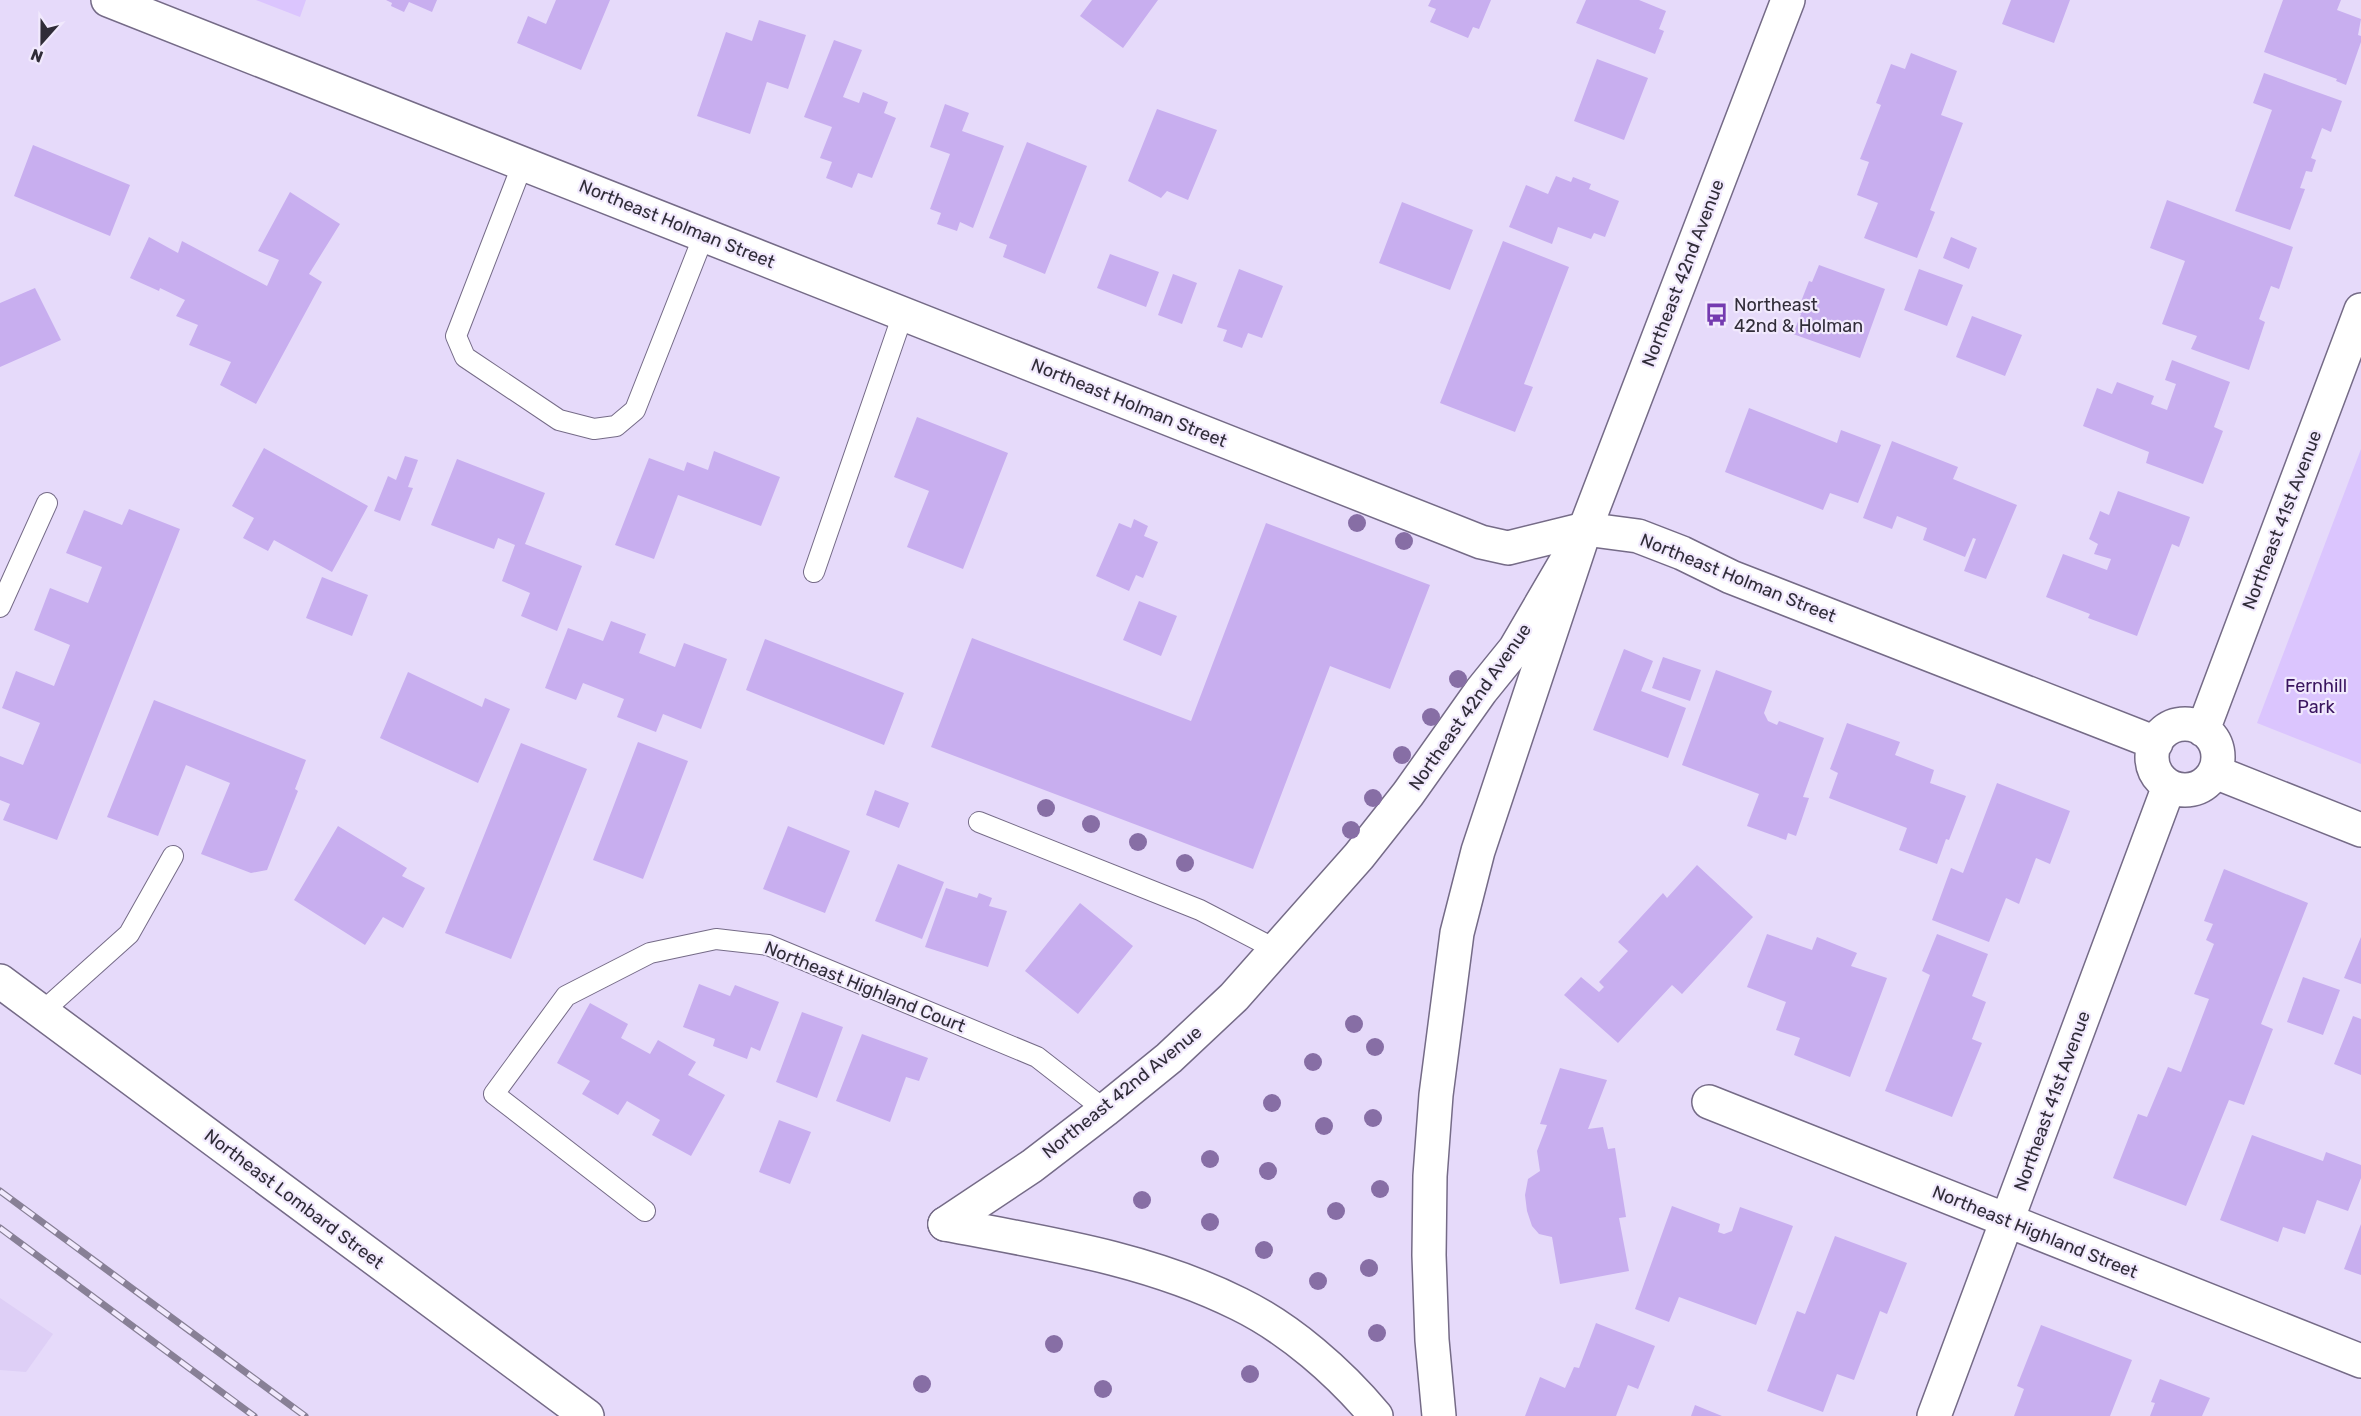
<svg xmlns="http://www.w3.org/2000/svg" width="2361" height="1416" viewBox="0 0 2361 1416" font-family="Rubik,sans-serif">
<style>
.built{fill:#decff6}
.green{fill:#dbc5fe}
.building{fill:#c8aeef}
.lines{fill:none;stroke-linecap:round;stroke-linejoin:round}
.lane-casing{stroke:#756b87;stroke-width:22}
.street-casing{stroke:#756b87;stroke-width:36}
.secondary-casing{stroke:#756b87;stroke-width:36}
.primary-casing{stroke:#756b87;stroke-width:36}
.lane{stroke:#fff;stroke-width:20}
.street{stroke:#fff;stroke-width:33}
.secondary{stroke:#fff;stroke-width:33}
.primary{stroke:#fff;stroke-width:33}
.rail-casing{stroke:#888096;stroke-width:7}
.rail{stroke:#f1e9fd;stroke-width:4.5;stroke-dasharray:14;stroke-linecap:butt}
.tree{fill:#876ea5}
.labels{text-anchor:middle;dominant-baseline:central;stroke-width:4.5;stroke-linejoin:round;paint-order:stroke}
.street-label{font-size:18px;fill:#302c38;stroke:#f1e9fd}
.poi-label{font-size:18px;fill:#302c38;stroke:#f1e9fd;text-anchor:start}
.park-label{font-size:18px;fill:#3a155f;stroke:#f1e9fd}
</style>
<rect width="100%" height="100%" fill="#e6dafa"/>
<!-- built -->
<path class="built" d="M0 1298 53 1334 26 1372 0 1370Z"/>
<!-- green -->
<path class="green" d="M256 0H306L300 17Z
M2361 449V764L2257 723Z"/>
<!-- building -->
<path class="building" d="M386 0H437L432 12 409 2 404 12 391 6 392 3Z
M556 0H610L581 70 517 43 528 16 546 24Z
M1092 0H1158L1123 48 1080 16Z
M1431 0H1491L1479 29 1473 27 1468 38 1430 22 1436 9 1428 6Z
M1586 0H1639L1666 11 1659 29 1664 31 1655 54 1576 23Z
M2011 0H2070L2054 43 2002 24Z
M2283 0H2341L2337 10 2361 19 2358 35 2361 36V42L2346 85 2336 81 2337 79 2264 52Z
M759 20 806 35 788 89 767 82 750 134 697 116 726 32 752 41Z
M834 40 862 50 843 97 859 103 863 92 888 102 884 113 896 118 872 178 858 173 852 188 826 178 832 162 820 158 832 127 804 117Z
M1911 53 1957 71 1941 115 1963 123 1930 210 1935 212 1917 258 1864 238 1878 203 1857 195 1869 162 1860 159 1881 105 1876 103 1891 64 1905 69Z
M1597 59 1648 78 1624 140 1574 121Z
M2264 73 2342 101 2331 132 2322 128 2311 158 2316 160 2312 172 2306 171 2300 188 2305 189 2290 230 2235 211 2272 110 2253 103Z
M945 104 969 113 962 131 1004 146 973 228 960 222 957 231 937 224 941 213 930 209 950 154 930 147Z
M1157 109 1217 130 1188 200 1167 191 1161 198 1128 181Z
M1027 142 1087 166 1045 274 1003 257 1007 245 989 238Z
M33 145 130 185 110 236 14 196Z
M1556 176 1571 182 1573 177 1591 184 1589 189 1619 201 1605 237 1594 233 1591 239 1558 227 1552 244 1509 227 1526 185 1548 194Z
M290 192 340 224 309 274 322 282 256 404 220 385 231 362 189 345 198 325 176 316 185 300 160 288 159 291 130 278 149 237 178 253 182 241 267 286 279 260 258 251Z
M2167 200 2293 247 2279 289 2271 286 2259 319 2265 322 2249 370 2191 349 2197 336 2162 324 2185 261 2150 248Z
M1402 202 1473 230 1450 290 1379 263Z
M1951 237 1977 248 1969 269 1943 258Z
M1503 241 1569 267 1524 384 1533 387 1515 432 1440 403Z
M1110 254 1159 272 1146 307 1097 288Z
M1819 265 1885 289 1860 358 1793 334 1801 314 1797 312 1809 281 1812 282Z
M1239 269 1283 286 1262 338 1248 333 1242 348 1223 341 1227 330 1217 327Z
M1919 269 1963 285 1947 326 1904 310Z
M1173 274 1197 283 1182 324 1158 315Z
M35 288 61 340 0 367V303Z
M1972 316 2022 335 2005 376 1956 357Z
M2172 360 2230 382 2214 427 2223 431 2203 484 2146 463 2149 452 2083 426 2097 388 2112 394 2117 382 2154 396 2151 404 2167 410 2176 384 2165 380Z
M1749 408 1837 443 1841 430 1881 445 1858 503 1830 493 1823 510 1725 472Z
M917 417 1008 453 963 569 907 547 929 491 894 477Z
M1892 441 1958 467 1953 479 2017 505 1986 579 1964 571 1976 539 1973 538 1965 557 1923 540 1927 528 1897 516 1892 529 1863 518Z
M264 448 368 506 332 572 274 540 268 551 243 538 254 518 232 506Z
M714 451 780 477 761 526 678 495 654 559 615 545 649 458 684 471 687 462 708 470Z
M405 456 418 460 408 487 413 488 400 521 374 511 388 476 396 480Z
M457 459 545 493 525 544 582 566 557 631 521 616 530 593 502 581 515 545 498 538 494 549 431 525Z
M2118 491 2190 517 2179 547 2172 544 2137 636 2088 618 2090 614 2046 597 2063 554 2107 570 2111 559 2094 554 2098 544 2089 539 2100 511 2109 515Z
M129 509 180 529 57 840 3 820 10 804 0 800V756L23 765 40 723 2 708 16 671 54 686 70 645 34 630 50 588 88 603 102 567 66 553 84 510 122 525Z
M1134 519 1148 526 1144 536 1158 542 1143 578 1136 575 1129 591 1096 576 1119 523 1131 528Z
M1266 523 1430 585 1390 689 1330 666 1253 869 931 747 972 638 1191 721Z
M322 577 368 595 352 636 306 618Z
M1139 601 1177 616 1161 656 1123 640Z
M611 621 646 634 639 653 675 667 684 643 727 659 701 729 663 714 656 732 617 717 624 699 583 683 576 700 545 688 568 628 603 641Z
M765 639 904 693 884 745 746 690Z
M1624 649 1653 661 1641 691 1686 708 1668 758 1593 730Z
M1663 657 1701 670 1690 701 1652 688Z
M1716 670 1772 691 1764 713 1768 721 1777 725 1779 721 1824 738 1803 797 1809 798 1796 836 1788 833 1786 840 1747 826 1759 794 1682 765Z
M408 672 482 707 485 698 510 709 478 783 380 738Z
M154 700 306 760 295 789 298 791 267 870 251 873 201 854 230 783 186 765 158 836 107 817Z
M1847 723 1900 742 1895 755 1934 770 1930 783 1966 796 1949 840 1946 839 1937 864 1899 850 1907 828 1829 798 1838 773 1830 769Z
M638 742 688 761 643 879 593 860Z
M521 743 587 769 511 959 445 933Z
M1997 783 2070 811 2050 864 2036 858 2019 904 2006 898 1989 942 1932 920 1951 868 1963 873Z
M875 790 909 803 899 828 866 815Z
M338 826 407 868 402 876 425 888 403 928 383 917 365 945 294 900Z
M788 826 850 851 825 913 763 889Z
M898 864 944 882 922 939 875 921Z
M1697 865 1753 917 1682 994 1672 985 1618 1043 1564 995 1581 977 1599 992 1604 987 1599 982 1628 951 1618 942 1663 893 1667 898Z
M2224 869 2308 903 2261 1024 2273 1029 2244 1105 2229 1100 2186 1206 2113 1178 2138 1114 2147 1117 2168 1067 2181 1072 2209 999 2194 994 2214 944 2206 940 2213 924 2204 921Z
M946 888 977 898 979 893 992 898 989 906 1007 911 988 967 925 947Z
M1080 903 1133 946 1078 1014 1025 971Z
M1767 934 1812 950 1817 937 1857 953 1851 966 1887 978 1850 1077 1794 1055 1800 1038 1776 1030 1786 1002 1747 987Z
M1937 934 1988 954 1972 996 1986 1002 1972 1039 1982 1043 1952 1117 1885 1091 1930 975 1922 971Z
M2361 937V984L2344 978Z
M2303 977 2340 990 2323 1035 2287 1022Z
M699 984 730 996 735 985 779 1002 760 1051 751 1047 747 1059 713 1046 715 1039 683 1027Z
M590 1003 628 1024 621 1038 650 1054 658 1040 696 1062 688 1075 725 1095 691 1156 652 1135 660 1120 627 1101 618 1115 582 1094 590 1081 557 1063Z
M802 1012 843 1027 817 1098 776 1082Z
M2353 1016 2361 1019V1075L2334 1064Z
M862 1034 928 1058 919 1081 906 1077 890 1122 836 1101Z
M1560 1068 1607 1080 1588 1129 1603 1127 1608 1149 1615 1148 1626 1217 1619 1218 1629 1271 1560 1284 1552 1237 1539 1234 1532 1226 1527 1211 1525 1195 1528 1179 1540 1171 1537 1151 1547 1125 1540 1124Z
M779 1120 811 1132 790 1184 759 1172Z
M2252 1135 2323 1161 2326 1152 2361 1165V1178L2348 1211 2317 1200 2305 1234 2283 1227 2278 1242 2220 1220Z
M1672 1206 1720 1224 1718 1232 1724 1234 1732 1231 1740 1207 1793 1226 1756 1325 1679 1297 1669 1322 1635 1309Z
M2361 1224V1275L2344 1269Z
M1835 1236 1907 1263 1887 1314 1880 1311 1854 1380 1837 1374 1823 1412 1767 1391 1797 1311 1805 1314Z
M1596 1323 1655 1346 1638 1389 1628 1385 1616 1416H1525L1540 1377 1565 1388 1574 1367 1579 1368Z
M2041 1325 2132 1360 2110 1416H2014L2024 1389 2017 1386Z
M2160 1379 2210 1398 2202 1416H2150L2155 1403 2151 1402Z
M1695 1405 1722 1416H1691Z"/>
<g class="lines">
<defs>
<path id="lane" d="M523 163 456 336 465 357 559 420 594 429 616 426 635 410 704 235
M814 572 903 314
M0 607 47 503
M979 822 1200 910 1277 950
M42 1012 129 934 173 856
M645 1211 494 1094 566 996 650 953 716 939 768 945 1037 1057 1105 1110"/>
<path id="street" d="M108 0 1481 542 1508 548 1585 529 1638 536 1682 553 1731 577 2156 743
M2152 757a33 33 0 1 1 66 0a33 33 0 1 1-66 0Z
M2203 730 2361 310
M2215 772 2361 830
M1709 1102 2361 1361
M1934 1416 2169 786"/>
<path id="secondary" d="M945 1224 1032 1166 1105 1110 1169 1058 1234 997 1359 856 1408 794 1481 691 1515 649 1585 529 1788 0"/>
<path id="primary" d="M0 981 587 1416
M945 1224C1044 1243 1147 1258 1239 1304 1290 1329 1339 1372 1376 1416
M1439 1416 1432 1340 1429 1255 1430 1176 1436 1095 1457 933 1478 851 1585 529"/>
</defs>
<!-- lane casing -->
<use href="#lane" class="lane-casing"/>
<!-- street casing -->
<use href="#street" class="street-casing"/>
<!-- secondary casing -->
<use href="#secondary" class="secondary-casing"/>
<!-- primary casing -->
<use href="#primary" class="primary-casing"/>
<!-- lane -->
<use href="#lane" class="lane"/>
<!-- street -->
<use href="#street" class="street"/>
<!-- secondary -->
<use href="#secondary" class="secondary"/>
<!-- primary -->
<use href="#primary" class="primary"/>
<defs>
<path id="rail" d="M0 1191 305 1416
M0 1228 254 1416"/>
</defs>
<!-- rail casing -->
<use href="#rail" class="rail-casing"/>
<!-- rail -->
<use href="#rail" class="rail"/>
</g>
<!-- trees -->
<g class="tree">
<circle cx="1357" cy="523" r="9"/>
<circle cx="1404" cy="541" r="9"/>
<circle cx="1458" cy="679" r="9"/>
<circle cx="1431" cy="717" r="9"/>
<circle cx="1402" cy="755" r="9"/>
<circle cx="1373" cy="798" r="9"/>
<circle cx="1046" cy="808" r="9"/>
<circle cx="1091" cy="824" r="9"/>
<circle cx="1351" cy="830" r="9"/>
<circle cx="1138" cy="842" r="9"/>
<circle cx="1185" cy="863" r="9"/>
<circle cx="1354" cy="1024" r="9"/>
<circle cx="1375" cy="1047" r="9"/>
<circle cx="1313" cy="1062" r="9"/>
<circle cx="1272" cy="1103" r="9"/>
<circle cx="1373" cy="1118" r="9"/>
<circle cx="1324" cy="1126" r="9"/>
<circle cx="1210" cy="1159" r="9"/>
<circle cx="1268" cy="1171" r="9"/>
<circle cx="1380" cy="1189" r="9"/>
<circle cx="1142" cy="1200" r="9"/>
<circle cx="1336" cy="1211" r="9"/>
<circle cx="1210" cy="1222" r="9"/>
<circle cx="1264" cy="1250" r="9"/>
<circle cx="1369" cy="1268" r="9"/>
<circle cx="1318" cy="1281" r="9"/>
<circle cx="1377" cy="1333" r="9"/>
<circle cx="1054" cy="1344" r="9"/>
<circle cx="1250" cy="1374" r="9"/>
<circle cx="922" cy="1384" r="9"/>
<circle cx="1103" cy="1389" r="9"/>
</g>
<!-- icons -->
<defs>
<symbol id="bus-bare" viewBox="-9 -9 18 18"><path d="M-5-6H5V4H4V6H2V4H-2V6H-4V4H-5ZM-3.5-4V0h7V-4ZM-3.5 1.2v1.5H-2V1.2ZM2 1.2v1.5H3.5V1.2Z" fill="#743ab0" stroke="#f1e9fd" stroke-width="2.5" paint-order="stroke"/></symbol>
</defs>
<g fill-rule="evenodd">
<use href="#bus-bare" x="1700" y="298" width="33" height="33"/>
</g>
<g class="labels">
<!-- street labels -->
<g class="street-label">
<text transform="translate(677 224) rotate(22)">Northeast Holman Street</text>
<text transform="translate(1683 273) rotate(-69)">Northeast 42nd Avenue</text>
<text transform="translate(1129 403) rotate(22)">Northeast Holman Street</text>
<text transform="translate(2282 520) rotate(-69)">Northeast 41st Avenue</text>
<text transform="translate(1738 578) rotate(22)">Northeast Holman Street</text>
<text transform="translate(1470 707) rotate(-55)">Northeast 42nd Avenue</text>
<text transform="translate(865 987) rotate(22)">Northeast Highland Court</text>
<text transform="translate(1122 1092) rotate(-39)">Northeast 42nd Avenue</text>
<text transform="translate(2052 1101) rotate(-70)">Northeast 41st Avenue</text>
<text transform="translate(294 1199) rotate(37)">Northeast Lombard Street</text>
<text transform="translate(2035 1232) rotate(22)">Northeast Highland Street</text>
</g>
<!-- poi labels -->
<g class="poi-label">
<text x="1734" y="305">Northeast<tspan x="1734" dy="21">42nd &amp; Holman</tspan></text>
</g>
<!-- park labels -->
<g class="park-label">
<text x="2316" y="686">Fernhill<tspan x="2316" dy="21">Park</tspan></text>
</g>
</g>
<!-- north arrow -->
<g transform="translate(42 42) rotate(201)" stroke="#f1e9fd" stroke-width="4.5" paint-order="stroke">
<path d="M0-4.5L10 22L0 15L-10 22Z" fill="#302c38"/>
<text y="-9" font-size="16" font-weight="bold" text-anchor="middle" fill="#302c38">N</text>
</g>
</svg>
